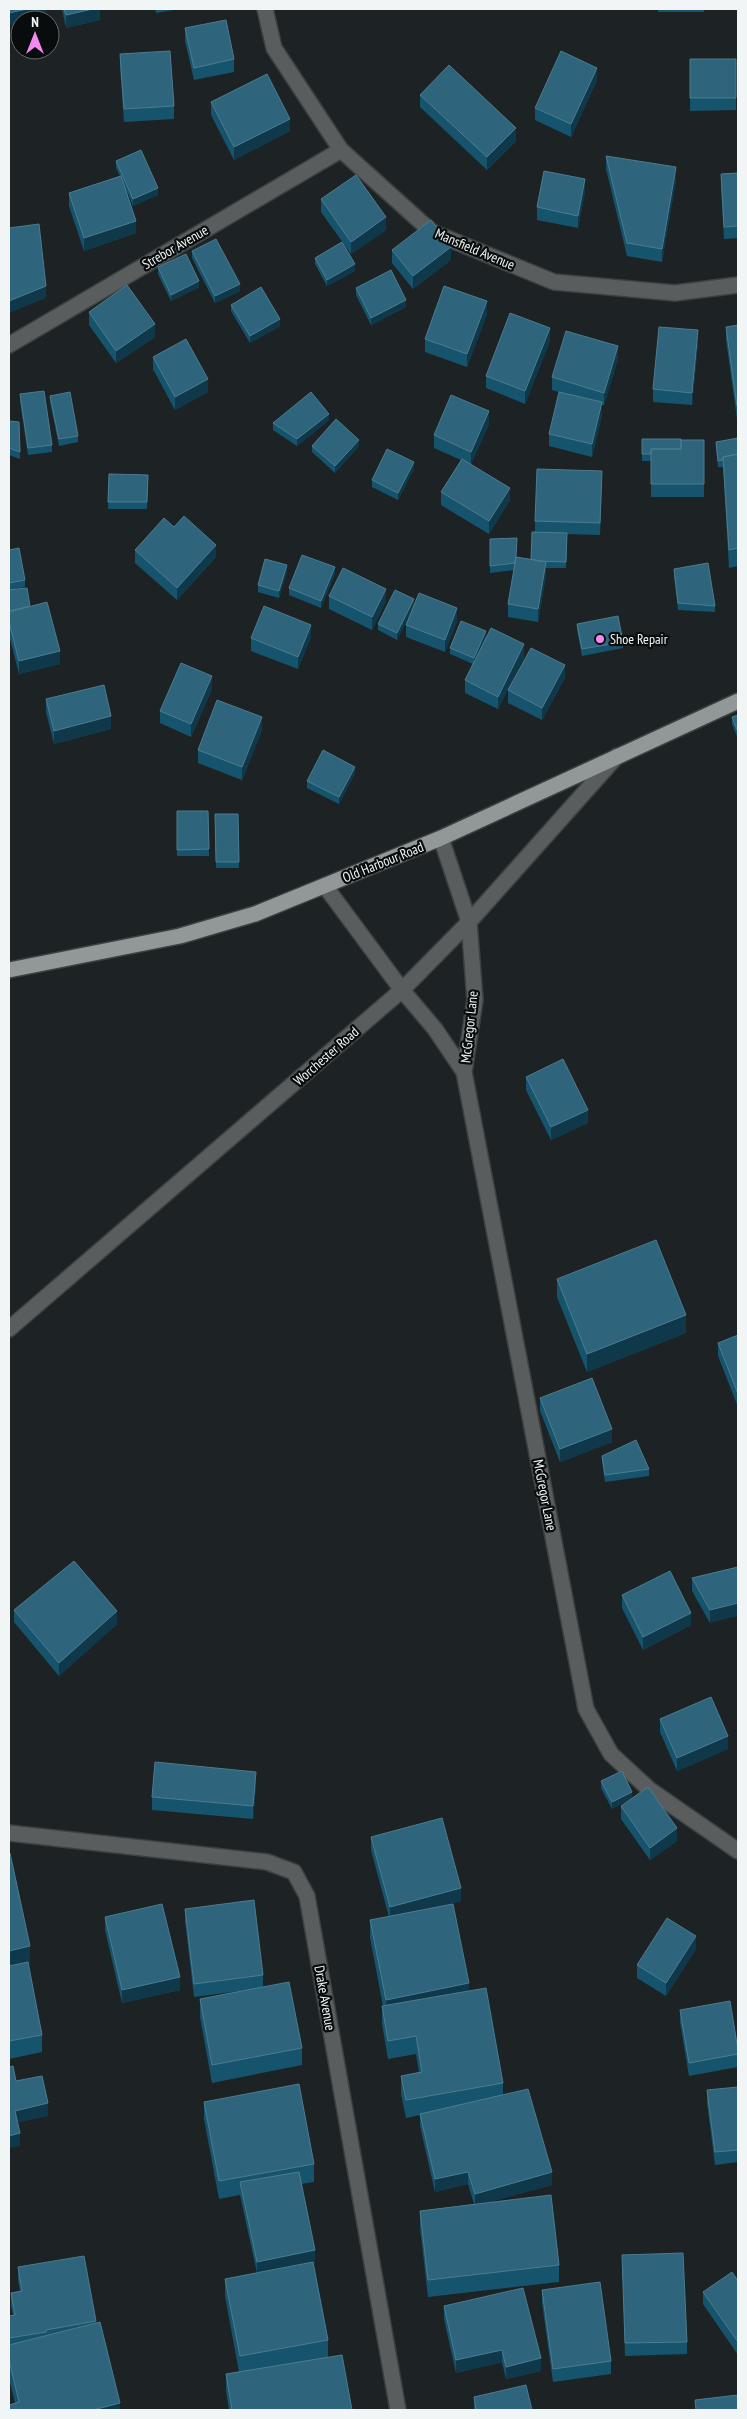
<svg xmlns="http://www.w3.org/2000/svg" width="747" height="2419" viewBox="0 0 747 2419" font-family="'PT Sans Narrow',sans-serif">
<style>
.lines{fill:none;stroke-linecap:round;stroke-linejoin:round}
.minor-casing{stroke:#3b4041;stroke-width:18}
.major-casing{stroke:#3b4041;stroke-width:18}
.minor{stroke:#5a5d5d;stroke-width:15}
.major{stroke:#929897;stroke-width:15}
.wall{fill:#16546d}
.shaded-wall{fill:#0f394a}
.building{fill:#2e657c;stroke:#4c7c8f}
.poi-dot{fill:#f489f0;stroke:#090c0d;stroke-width:2}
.labels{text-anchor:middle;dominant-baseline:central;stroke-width:4.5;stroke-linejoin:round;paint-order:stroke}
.street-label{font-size:14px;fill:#f1f5f6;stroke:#090c0d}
.poi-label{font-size:14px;fill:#f1f5f6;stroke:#090c0d;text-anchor:start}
</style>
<rect width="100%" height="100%" fill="#1d2324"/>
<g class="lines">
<defs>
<path id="minor" d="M265 9 274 48 341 150 432 232 554 282 675 293 738 285
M9 345 341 150
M441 838 469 922 475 1000 464 1072 586 1709 611 1754 650 1790 738 1851
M325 886 402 990 435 1029 464 1072
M9 1329 402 990 469 922 617 756
M9 1833 267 1862 294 1872 307 1896 398 2410"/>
<path id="major" d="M9 970 180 936 255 914 441 838 738 701"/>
</defs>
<!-- minor casing -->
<use href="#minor" class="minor-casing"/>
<!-- major casing -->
<use href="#major" class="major-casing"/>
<!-- minor -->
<use href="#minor" class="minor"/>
<!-- major -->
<use href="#major" class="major"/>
</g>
<!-- wall -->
<path class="wall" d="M62 9H100V20L66 28Z
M155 9H180L156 13Z
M658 9H704V12H658Z
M185 28 234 59V72L194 80 185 41Z
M120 54 174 106V119L124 122 120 67Z
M690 59H736V110L690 111Z
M597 80 571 137 535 120V108Z
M420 95 516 141 487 170 420 107Z
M211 102 290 131 234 160 211 115Z
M606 156 676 180 662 262 627 256 606 169Z
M116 161 158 195 133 206 126 189 136 233 84 251 69 206V193L120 176 116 168Z
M738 173V238L724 239 721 186V174Z
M585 192 578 228 537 220V207Z
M321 199 386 230 351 254 321 212Z
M392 250 451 260 413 289 392 263Z
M192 251 240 291 215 303 192 258Z
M315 258 355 271 327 286 315 264Z
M158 267 199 287 171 301 158 274Z
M356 288 406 307 371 325 356 295Z
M231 305 280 326 250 343 231 311Z
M89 312 155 337 116 363 89 325Z
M487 314 467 367 425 352V339Z
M738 325V419H737L726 340V327Z
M550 341 525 404 486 388V376Z
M698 343 692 405 653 402V389Z
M153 357 208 392 175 410 153 369Z
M618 359 604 405H602V415L592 457 549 446V434L559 392 552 390V377Z
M20 394 52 445V452L28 455 20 401Z
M50 396 78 436V442L59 446 50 402Z
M329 420 297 446 273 430V423Z
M9 421 19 422 20 459 9 455Z
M489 424 471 464 510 500 489 534 441 505V492L461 460 434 448V435Z
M738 438V566L729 568 723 467H718L716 448V442Z
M642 439 681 449 704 440V497H651V461H642Z
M312 446H359L335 473 312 452Z
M414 469 398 500 372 487V480Z
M109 474 148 475 147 509H108Z
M602 484 600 535 567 534 566 568H546V575L538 622 508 617V604L514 570 490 573V539L516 557 531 559 535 532V521Z
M174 527 216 557 177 600 135 563V550Z
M9 550 25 580V587L9 590Z
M674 569 715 606V612L678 610 674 576Z
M287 571 279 598 258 592V585Z
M335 574 321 608 289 595V588Z
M9 590 30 606 60 664 19 674 9 635Z
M329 596 386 601 372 630 329 609Z
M414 605 457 621 445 652 406 637V625L412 609 397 640 378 630V624Z
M577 624 623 642V648L582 656 577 630Z
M311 637 298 669 251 651V638Z
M486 638 524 657 498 709 465 693V680L473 664 450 654V648Z
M565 678 542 720 508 703V690Z
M212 689 191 737 160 723V711Z
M46 699 111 729 54 744 46 712Z
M738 715V739L732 724V717Z
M262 730 242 780 198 763V750Z
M355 773 339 804 307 788V781Z
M177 811H208L209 856H177Z
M215 814H238L239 868H216Z
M526 1077 588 1123 551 1140 526 1090Z
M557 1279 686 1333 587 1372 557 1297Z
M738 1335V1407L718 1356V1343Z
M540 1398 612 1442 560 1462 540 1411Z
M602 1456 649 1469V1476L605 1482 602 1462Z
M738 1567 710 1623 692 1591V1578Z
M622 1595 691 1625 643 1650 622 1608Z
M14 1610 117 1624 59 1676 14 1622Z
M660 1719 728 1749 677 1771 660 1732Z
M601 1781 632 1798 612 1809 601 1788Z
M256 1784 253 1819 152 1810V1797Z
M621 1806 677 1841 650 1860 621 1819Z
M371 1837 461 1901 446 1905 469 1991 503 2083V2095L552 2185 489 2202 559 2265V2282L428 2297 420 2228V2211L474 2204 468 2184 435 2192 420 2126V2115L406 2118 401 2094V2076L419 2072 416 2054 388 2059 382 2024V2006H383L370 1938V1920L389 1917 371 1850Z
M9 1853 30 1964H28L42 2035V2052L9 2059Z
M185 1909 263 1975V1987L302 2048V2065L212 2083 200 2017V1999L248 1990 194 1997 185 1921Z
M105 1917 180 1990 122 2003 105 1930Z
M696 1949 666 1996 637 1978V1965Z
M680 2010 738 2050V2067L689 2076 680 2022Z
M738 2087V2162L715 2165 707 2103V2090Z
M204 2102 314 2164V2182L301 2184 315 2263H313L328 2340V2357L352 2410H229L226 2391V2374L239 2372 225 2296V2279L257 2273 240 2195 219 2199 204 2119Z
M622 2255 687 2342V2354L625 2356Z
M18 2267 96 2321 120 2410 15 2403 9 2378V2316L13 2315 11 2306V2293L20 2291 18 2280Z
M738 2281V2355L703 2304V2292Z
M542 2290 611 2361V2374L553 2382 542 2303Z
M444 2306 541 2371 506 2379 502 2362 456 2373 444 2319Z
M474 2397 532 2410H474Z"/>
<!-- shaded-wall -->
<path class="shaded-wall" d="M27 9H46V17L33 20H20V23L9 26V13Z
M93 9H100V20L66 28V15Z
M597 68V80L571 137V124Z
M290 119V131L234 160V147Z
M516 128V141L487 170V157Z
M676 167V180L662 262V249Z
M585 179V192L578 228V216Z
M158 188V195L133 206V199Z
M386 217V230L351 254V242Z
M136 221V233L84 251V238Z
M451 247V260L413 289V276Z
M355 264V271L327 286V280Z
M199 281V287L171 301V295Z
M240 284V291L215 303V296Z
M46 286V298L9 313V301Z
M406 300V307L371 325V318Z
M487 301V314L467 367V354Z
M280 319V326L250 343V336Z
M155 324V337L116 363V351Z
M550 328V341L525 404V391Z
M698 330V343L692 405V393Z
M618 346V359L604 405V393Z
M208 379V392L175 410V397Z
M602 402V415L592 457V444Z
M489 411V424L471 464V452Z
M329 414V420L297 446V439Z
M359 440V446L335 473V466Z
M414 462V469L398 500V493Z
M510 488V500L489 534V521Z
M216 545V557L177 600V588Z
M546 562V575L538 622V609Z
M287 565V571L279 598V591Z
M335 567V574L321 608V601Z
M386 589V601L372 630V617Z
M414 599V606L397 640V633Z
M457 608V621L445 652V640Z
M311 625V637L298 669V657Z
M486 631V638L474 665V658Z
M524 644V657L498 709V697Z
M60 651V664L19 674V661Z
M565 665V678L542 720V708Z
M212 676V689L191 737V724Z
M111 716V729L54 744V731Z
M262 717V730L242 780V767Z
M355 767V773L339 804V797Z
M588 1110V1123L551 1140V1127Z
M686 1315V1333L587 1372V1354Z
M612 1429V1442L560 1462V1449Z
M738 1603V1616L710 1623V1610Z
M117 1611V1624L59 1676V1663Z
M691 1613V1625L643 1650V1637Z
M728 1736V1749L677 1771V1758Z
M256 1772V1784L253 1819V1806Z
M632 1792V1798L612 1809V1802Z
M677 1828V1841L650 1860V1848Z
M461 1888V1901L390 1920V1907Z
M696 1936V1949L666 1996V1983Z
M30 1946V1964L9 1968V1951Z
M180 1977V1990L122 2003V1990Z
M469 1983V2000L386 2018V2000Z
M48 2103V2116L15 2123V2111Z
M20 2133V2146L9 2148V2136Z
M468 2172V2184L435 2192V2179Z
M552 2172V2185L475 2206V2194Z
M315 2250V2263L257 2275V2262Z
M502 2350V2362L456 2373V2360Z
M541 2358V2371L506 2379V2367Z
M120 2403V2410H93Z"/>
<!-- building -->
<path class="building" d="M9 9H27L9 13Z
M64 9H93L66 15Z
M226 20 234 59 194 68 185 28Z
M170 51 174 106 124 109 120 54Z
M561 51 597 68 571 124 535 108Z
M690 59H736V98H690Z
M449 65 516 128 487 157 420 95Z
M267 74 290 119 234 147 211 102Z
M141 150 158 188 133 199 116 161Z
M606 156 676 167 662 249 627 243Z
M544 171 585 179 578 216 537 207Z
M738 173V226L724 227 721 174Z
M356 175 386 217 351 242 321 199Z
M121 176 136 221 84 238 69 193Z
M431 220 451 247 413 276 392 250Z
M39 224 46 286 9 301V228Z
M216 239 240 284 215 296 192 251Z
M342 242 355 264 327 280 315 258Z
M186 254 199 281 171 295 158 267Z
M391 270 406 300 371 318 356 288Z
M127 285 155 324 116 351 89 312Z
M444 286 487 301 467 354 425 339Z
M261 287 280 319 250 336 231 305Z
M510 313 550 328 525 391 486 376Z
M738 325V406H737L726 327Z
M659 327 698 330 692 393 653 389Z
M566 331 618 346 604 393 552 377Z
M186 339 208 379 175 397 153 357Z
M44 391 52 445 28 448 20 394Z
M70 392 78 436 59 439 50 396Z
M311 392 329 414 297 439 273 423Z
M559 392 602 402 592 444 549 434Z
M451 395 489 411 471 452 434 435Z
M336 419 359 440 335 466 312 446Z
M9 421 19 422 20 452 9 448Z
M738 438V454L723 457V460L718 461 716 442Z
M642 439H681V449H651V454H642Z
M681 440H704V484H651V449H681Z
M387 449 414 462 398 493 372 480Z
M738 454V548L729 550 723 457Z
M462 459 510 488 489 521 441 492Z
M537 469 602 471 600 523 535 521Z
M109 474 148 475 147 502H108Z
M184 516 216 545 177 588 135 550 164 518 174 527Z
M532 532 567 533 566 562 539 561 531 559Z
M517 538 516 557 515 563 490 566V539Z
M19 548 25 580 9 583V550Z
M302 555 335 567 321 601 289 588Z
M516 557 546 562 538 609 508 604Z
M265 559 287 565 279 591 258 585Z
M708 563 715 606 678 603 674 569Z
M343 568 386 589 372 617 329 596Z
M27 588 30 606 9 611V590Z
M395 590 414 599 397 633 378 624Z
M419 593 457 608 445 640 406 625Z
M47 602 60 651 19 661 9 622V612Z
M264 606 311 625 298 657 251 638Z
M618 616 623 642 582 649 577 624Z
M461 621 486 631 474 658 450 648Z
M491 628 524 644 498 697 465 680Z
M531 648 565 665 542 708 508 690Z
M181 663 212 676 191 724 160 711Z
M104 685 111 716 54 731 46 699Z
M217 700 262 717 242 767 198 750Z
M738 715V732L732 717Z
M323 750 355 767 339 797 307 781Z
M177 811H208L209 849 177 850Z
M215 814H238L239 862H216Z
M563 1059 588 1110 551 1127 526 1077Z
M656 1240 686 1315 587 1354 557 1279Z
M738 1335V1394L718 1343Z
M592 1378 612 1429 560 1449 540 1398Z
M636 1440 649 1469 605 1475 602 1456Z
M74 1561 117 1611 59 1663 14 1610Z
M738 1567V1603L710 1610 692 1578Z
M670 1571 691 1613 643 1637 622 1595Z
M711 1697 728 1736 677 1758 660 1719Z
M155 1762 256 1772 253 1806 152 1797Z
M622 1771 632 1792 612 1802 601 1781Z
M648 1787 677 1828 650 1848 621 1806Z
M442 1818 461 1888 390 1907 371 1837Z
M9 1853H10L30 1946 9 1951Z
M254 1900 263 1975 194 1984 185 1909Z
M162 1904 180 1977 122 1990 105 1917Z
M453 1904 469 1983 386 2000 370 1920Z
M667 1918 696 1936 666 1983 637 1965Z
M28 1962 42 2035 9 2041V1966Z
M289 1982 302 2048 212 2065 200 1999Z
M486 1988 503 2083 406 2100 401 2076 422 2072 416 2036 388 2041 382 2006Z
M730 2001 738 2050V2054L689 2063 680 2010Z
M13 2066 16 2081 42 2076 48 2103 15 2111 20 2133 9 2136V2067Z
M299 2084 314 2164 219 2181 204 2102Z
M738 2087V2150L715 2152 707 2090Z
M528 2089 552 2172 475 2194 468 2172 435 2179 420 2114Z
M299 2172 315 2250 257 2262 240 2182Z
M551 2195 559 2265 428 2280 420 2211Z
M683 2253 687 2342 625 2343 622 2255Z
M84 2256 96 2321 46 2330V2332L9 2338V2316L15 2315 11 2293 22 2291 18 2267Z
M313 2262 328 2340 240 2356 225 2279Z
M732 2272 738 2281V2342L703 2292Z
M600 2282 611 2361 553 2369 542 2290Z
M523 2288 541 2358 506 2367 502 2350 456 2360 444 2306Z
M100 2322 120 2403 93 2410H9V2405L19 2402 9 2360V2345Z
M342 2355 352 2410H232L226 2374Z
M526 2385 532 2410H476L474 2397Z
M738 2395V2410H696L695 2400Z"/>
<!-- markers -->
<circle class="poi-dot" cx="600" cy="639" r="5"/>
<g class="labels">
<!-- street labels -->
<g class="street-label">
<text transform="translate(175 247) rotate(-30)">Strebor Avenue</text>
<text transform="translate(475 249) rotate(23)">Mansfield Avenue</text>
<text transform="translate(383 862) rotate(-22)">Old Harbour Road</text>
<text transform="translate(469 1027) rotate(-84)">McGregor Lane</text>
<text transform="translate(326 1056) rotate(-41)">Worchester Road</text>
<text transform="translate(545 1495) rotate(79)">McGregor Lane</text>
<text transform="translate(325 1998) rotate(80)">Drake Avenue</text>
</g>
<!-- poi labels -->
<g class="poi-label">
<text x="610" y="639">Shoe Repair</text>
</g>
</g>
<!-- border -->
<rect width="747" height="2419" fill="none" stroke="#f1f5f6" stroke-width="20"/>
<!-- north arrow -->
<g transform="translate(35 35)"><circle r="24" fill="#090c0d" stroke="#66696a"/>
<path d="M0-4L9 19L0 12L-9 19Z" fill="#f489f0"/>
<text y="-8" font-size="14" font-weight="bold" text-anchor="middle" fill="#f1f5f6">N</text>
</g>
</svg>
